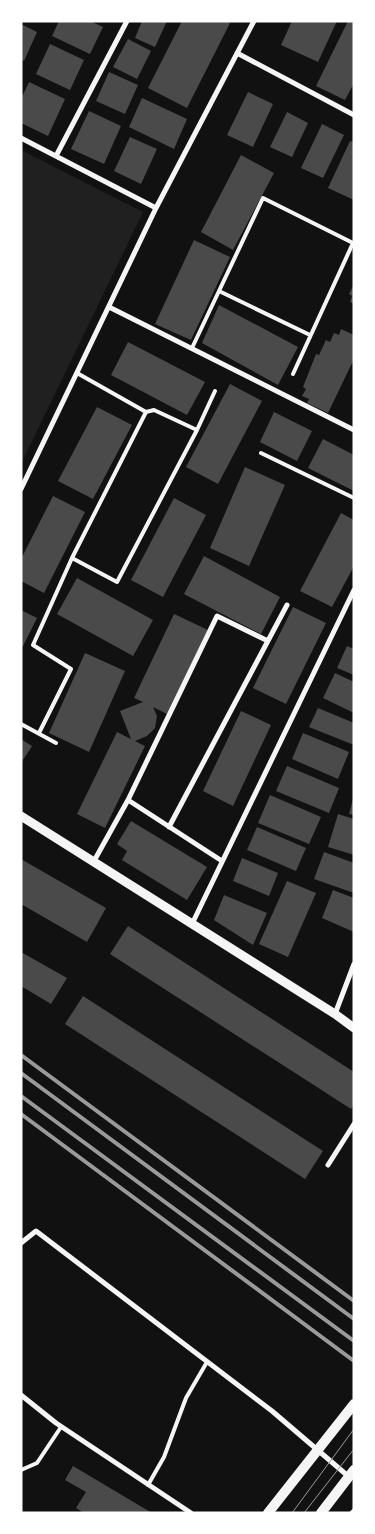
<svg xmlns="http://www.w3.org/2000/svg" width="375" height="1534" viewBox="0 0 375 1534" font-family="Cabin,sans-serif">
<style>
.green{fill:#202020}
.building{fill:#4a4a4a}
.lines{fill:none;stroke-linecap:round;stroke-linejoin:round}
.service{stroke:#f5f5f5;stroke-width:4}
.minor{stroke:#f5f5f5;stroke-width:5}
.tertiary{stroke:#f5f5f5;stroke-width:9}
.secondary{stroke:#f5f5f5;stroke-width:10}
.tram{stroke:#9a9a9a;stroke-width:1}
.rail{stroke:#9a9a9a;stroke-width:4}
</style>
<rect width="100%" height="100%" fill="#111"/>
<!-- green -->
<path class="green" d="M21 150 143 212 21 464Z"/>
<!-- building -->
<path class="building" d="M59 21H90L103 27 90 54 52 36Z
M142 21H167L155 47 135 38Z
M182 21H226L230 23 187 108 148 88Z
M292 21H337L318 62 281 45Z
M348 21 354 23V83L345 100 316 86Z
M21 24 37 32 24 61 21 59Z
M128 39 151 51 137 79 113 67Z
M50 44 84 60 70 90 36 74Z
M109 72 138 85 125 114 96 101Z
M29 82 65 99 48 136 21 123V99Z
M248 92 273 104 253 147 227 135Z
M142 98 187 119 174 149 129 127Z
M89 111 121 126 104 164 71 149Z
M287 112 308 123 292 157 270 147Z
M322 124 344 135 323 178 301 168Z
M130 137 157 149 141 184 114 171Z
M350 141 354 142V200L328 188Z
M241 155 274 173 233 250 201 232Z
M194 240 230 257 191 340 155 324Z
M354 284V304L350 302 352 296 349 294Z
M219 305 298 347 278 385 202 343Z
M341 329 354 335V359L328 413 307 403 309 399 302 396 306 389 303 387 316 354 319 355 326 340 330 342 334 333 339 335Z
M128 342 205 382 187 415 111 375Z
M230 384 262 401 218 484 186 467Z
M97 407 132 425 93 499 58 481Z
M274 412 312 431 297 461 260 442Z
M323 439 354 455V491L308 468Z
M245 467 285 485 249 566 210 548Z
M53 496 85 512 44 593 21 581V559Z
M174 498 206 515 163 597 131 580Z
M341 513 354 520V566L332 607 300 591Z
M204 556 280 597 261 634 184 594Z
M77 578 153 620 133 656 57 614Z
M293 607 326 623 286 704 253 688Z
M21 610 37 618 21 650Z
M174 614 208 630 167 714 153 707 157 716 155 728 147 736 135 741 145 746 105 828 77 814 117 732 131 739 120 711 143 702 134 698Z
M347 646 354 649V675L337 668Z
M85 653 125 671 89 752 49 733Z
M335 673 354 682V713L323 698Z
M318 708 354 723V745L309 727Z
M241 711 271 725 233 806 203 791Z
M303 733 349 752 338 779 292 759Z
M21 739 32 746 21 763Z
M287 766 339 788 329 813 276 791Z
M270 795 321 817 309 844 258 823Z
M353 799H354V815L349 814Z
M338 814 354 819V855L328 847Z
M131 821 207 867 187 900 122 860 127 851 117 844Z
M257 827 306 848 296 871 247 850Z
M324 852 354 863V893L314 879Z
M242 858 278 873 269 896 233 881Z
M21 859 106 908 87 942 21 904Z
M287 881 316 893 288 957 259 944Z
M333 890 354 898V932L322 918Z
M224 895 267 913 253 945 214 920Z
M128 926 354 1072V1104L351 1109 110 954Z
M21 952 67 978 51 1004 21 986Z
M83 996 323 1151 305 1179 65 1024Z
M73 1466 152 1513H84L76 1508 86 1492 65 1480Z"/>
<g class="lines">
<!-- service -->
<path class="service" d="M192 348 219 291
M77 373 146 412
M293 374 353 243 263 198 219 291 310 335
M197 430 154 410 146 412 72 558 117 582 197 430 215 391
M261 453 354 498
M21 724 56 743
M39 733 71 669 33 645 72 558
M21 1470 37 1463 61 1427
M148 1485 164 1457 186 1398 207 1362"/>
<!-- minor -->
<path class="minor" d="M237 53 354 115
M21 138 156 208
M56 156 127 21
M109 307 354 430
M21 489 156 208 254 21
M169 827 287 605
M94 861 128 800
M222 861 128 800 217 616 268 641
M192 924 354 590
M335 1014 354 964
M328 1165 354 1124
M21 1243 36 1231 272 1411 348 1476
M21 1395 56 1423 191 1513
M352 1513 354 1511"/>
<!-- tertiary -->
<path class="tertiary" d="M21 816 335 1014 354 1028"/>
<!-- secondary -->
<path class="secondary" d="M268 1513 354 1404
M321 1513 354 1470"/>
<!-- tram -->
<path class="tram" d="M292 1513 354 1429
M304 1513 354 1449"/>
<!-- rail -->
<path class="rail" d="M21 1055 354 1301
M21 1073 354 1319
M21 1096 354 1341
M21 1114 354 1361"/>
</g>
<!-- border -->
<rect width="375" height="1534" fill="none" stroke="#ffffff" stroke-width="45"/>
</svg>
